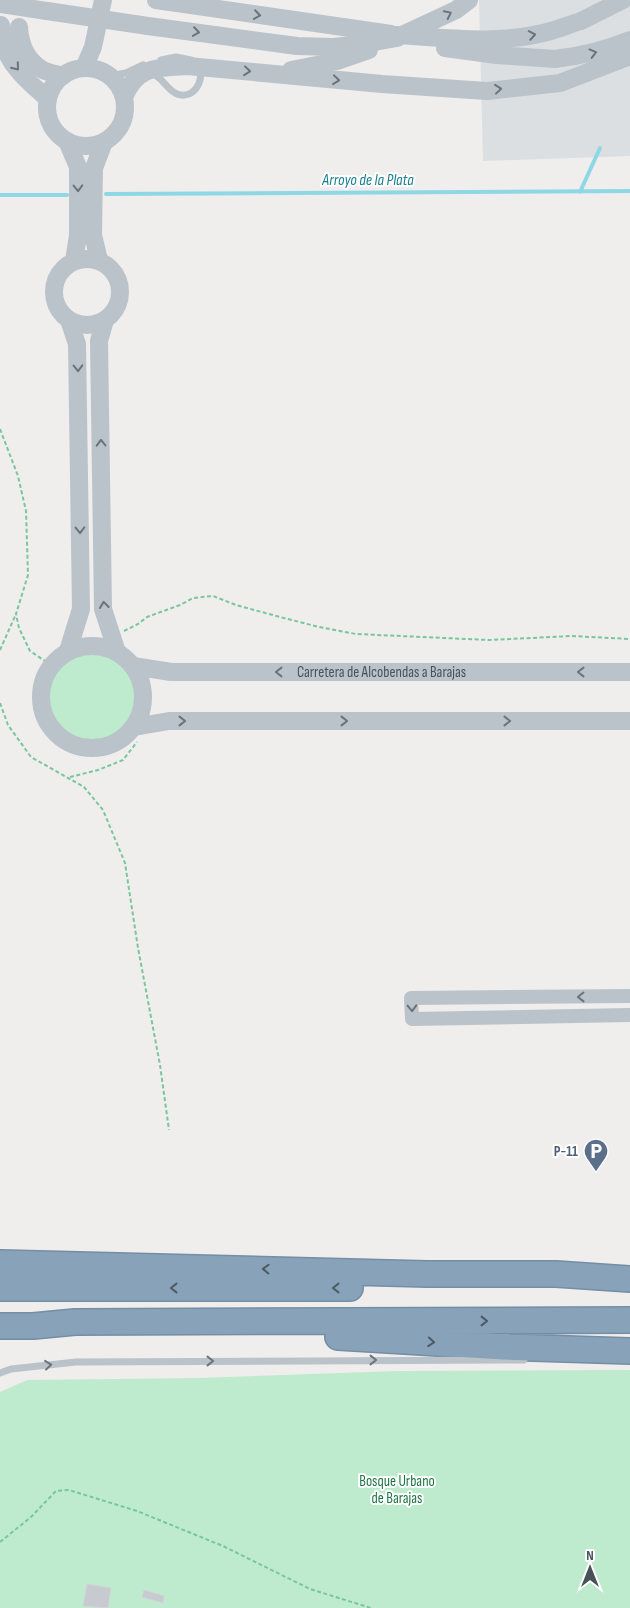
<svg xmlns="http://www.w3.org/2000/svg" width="630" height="1608" viewBox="0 0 630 1608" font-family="'Sofia Sans Condensed',sans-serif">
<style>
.airport{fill:#dcdfe2}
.green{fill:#beebcd}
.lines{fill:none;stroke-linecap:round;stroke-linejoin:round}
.stream{stroke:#8ed8e5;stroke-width:4}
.building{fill:#c7cbd0;stroke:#d2d4d8}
.motorway-casing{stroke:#738ea5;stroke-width:28}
.path{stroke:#78c79c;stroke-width:2;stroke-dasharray:4 2.5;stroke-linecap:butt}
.service{stroke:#bac3c9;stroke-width:7}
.minor{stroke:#bac3c9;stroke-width:14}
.tertiary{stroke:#bac3c9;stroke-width:18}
.motorway{stroke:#88a3b9;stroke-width:25}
.tertiary-bridge{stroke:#bac3c9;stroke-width:18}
.oneway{stroke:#6a747b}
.oneway2{stroke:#4e5a63}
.labels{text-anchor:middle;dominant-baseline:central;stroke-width:4;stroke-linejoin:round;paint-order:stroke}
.street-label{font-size:15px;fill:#475259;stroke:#fff}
.service-label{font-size:15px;font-weight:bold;fill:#4e5e75;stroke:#fff;text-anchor:end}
.park-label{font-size:15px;fill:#1d7544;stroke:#fff}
.water-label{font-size:16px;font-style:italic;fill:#167d8f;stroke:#fff}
</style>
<rect width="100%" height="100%" fill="#f0eded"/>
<!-- airport -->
<path class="airport" d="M479 0H630V156L483 161Z"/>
<!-- green -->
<path class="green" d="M49 697a43 43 0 1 1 86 0a43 43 0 1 1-86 0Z
M630 1370V1608H0V1392L27 1380 199 1378 397 1371Z"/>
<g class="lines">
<!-- stream -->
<path class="stream" d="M580 192 600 148
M106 194 630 191
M0 195H67"/>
</g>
<!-- building -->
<path class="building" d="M87 1584 111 1588 108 1608 83 1606Z
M144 1590 164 1596 163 1603 142 1597Z"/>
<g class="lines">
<defs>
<path id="motorway" d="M0 1263 427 1274H556L630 1279
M0 1288H350
M0 1326H33L75 1322 630 1320
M338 1337 504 1347 630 1351"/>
</defs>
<!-- motorway casing -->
<use href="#motorway" class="motorway-casing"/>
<!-- path -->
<path class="path" d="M0 429 18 476 26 511 28 575 16 614 19 628 30 651 51 665
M124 631 138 624 147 617 180 605 193 598 213 596 236 605 280 617 319 627 356 634 489 640 572 636 630 639
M0 650 16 614
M0 703 8 725 31 757 84 787 103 810 125 863 138 948 160 1065 169 1130
M70 777 98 770 123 760 137 742
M0 1542 31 1517 56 1491 69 1490 137 1511 223 1546 310 1589 371 1608"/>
<!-- service -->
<path class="service" d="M161 60 176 57 191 60
M153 74C163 78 167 90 177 94 193 100 205 81 199 68
M110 76 126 73 143 65
M0 1373 11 1369 76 1362 524 1360"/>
<!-- minor -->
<path class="minor" d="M630 996 411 998 412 1019 630 1015"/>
<!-- tertiary -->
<g class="tertiary">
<path d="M156 0 391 34"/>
<path d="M0 4 47 11"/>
<path d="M581 21 623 0"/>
<path d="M1 25C2 31 2 38 4 45 10 67 31 84 48 99"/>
<path d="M148 26 297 46 333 47 363 44 397 38"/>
<path d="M19 27C20 44 27 61 43 70 49 73 57 74 63 76"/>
<path d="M398 37 456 10 469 0"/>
<path d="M555 59C581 56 605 50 630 40"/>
<path d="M84 68 93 47 103 0"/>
<circle cx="86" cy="107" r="39"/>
<path d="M291 70 337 61 369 50"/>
<path d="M124 97C138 65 157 68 188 66L382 84 487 91 560 83 630 56"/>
<path d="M67 141 78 167V235L74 261"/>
<circle cx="87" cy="292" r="33"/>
<path d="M99 260 93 235 94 168 104 142"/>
<path d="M105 320 99 341 103 609 117 652"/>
<circle cx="92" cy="697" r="51"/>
<path d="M68 651 81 609 77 344 69 320"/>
<path id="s1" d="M133 666 171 672H630"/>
<path d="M134 727 169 721H630"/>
</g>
<!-- motorway -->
<use href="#motorway" class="motorway"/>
<!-- tertiary-bridge -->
<path class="tertiary-bridge" d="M47 11 148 26
M396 35C447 38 502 45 551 31 561 28 571 24 581 21
M445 48 497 55 555 59"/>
</g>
<!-- one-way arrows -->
<defs><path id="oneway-chevron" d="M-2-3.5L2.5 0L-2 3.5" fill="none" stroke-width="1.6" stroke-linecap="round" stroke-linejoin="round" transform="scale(1.25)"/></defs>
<g class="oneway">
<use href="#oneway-chevron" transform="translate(448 14) rotate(-26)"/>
<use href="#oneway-chevron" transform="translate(257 15) rotate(8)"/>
<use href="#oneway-chevron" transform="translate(196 32) rotate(8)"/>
<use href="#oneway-chevron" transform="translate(532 35) rotate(-10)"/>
<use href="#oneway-chevron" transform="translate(593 53) rotate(-15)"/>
<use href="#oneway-chevron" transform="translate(16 67) rotate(51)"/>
<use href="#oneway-chevron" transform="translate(247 71) rotate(6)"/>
<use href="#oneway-chevron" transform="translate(336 80) rotate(6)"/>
<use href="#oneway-chevron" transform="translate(498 89) rotate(-6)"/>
<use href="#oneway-chevron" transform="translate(78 188) rotate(89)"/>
<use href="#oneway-chevron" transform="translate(78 368) rotate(89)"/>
<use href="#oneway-chevron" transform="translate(101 443) rotate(-91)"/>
<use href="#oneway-chevron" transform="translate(80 530) rotate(89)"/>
<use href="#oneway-chevron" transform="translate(104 605) rotate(-96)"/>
<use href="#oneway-chevron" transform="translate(279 672) rotate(180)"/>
<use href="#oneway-chevron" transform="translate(581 672) rotate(180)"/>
<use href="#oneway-chevron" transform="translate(182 721)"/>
<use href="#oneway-chevron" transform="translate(344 721)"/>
<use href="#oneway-chevron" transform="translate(507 721)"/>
<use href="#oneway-chevron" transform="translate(581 997) rotate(179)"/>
<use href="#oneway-chevron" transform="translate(412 1008) rotate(88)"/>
<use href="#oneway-chevron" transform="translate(373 1360)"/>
<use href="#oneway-chevron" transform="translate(210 1361)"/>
<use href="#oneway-chevron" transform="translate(48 1365) rotate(-6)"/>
</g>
<g class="oneway2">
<use href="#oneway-chevron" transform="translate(266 1269) rotate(-178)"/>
<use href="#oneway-chevron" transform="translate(174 1288) rotate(180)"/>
<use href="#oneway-chevron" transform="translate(336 1288) rotate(180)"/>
<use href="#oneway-chevron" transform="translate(484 1321)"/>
<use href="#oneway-chevron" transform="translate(431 1342) rotate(4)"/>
</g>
<!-- icons -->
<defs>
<symbol id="parking-pin" viewBox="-11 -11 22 30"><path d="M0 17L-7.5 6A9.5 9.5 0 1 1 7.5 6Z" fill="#5c6f8a" stroke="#fff"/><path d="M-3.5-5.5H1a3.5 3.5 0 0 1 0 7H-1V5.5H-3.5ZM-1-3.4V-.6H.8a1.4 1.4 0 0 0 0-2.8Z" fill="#fff"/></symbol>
</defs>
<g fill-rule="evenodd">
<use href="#parking-pin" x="582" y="1137" width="28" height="38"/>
</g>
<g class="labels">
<!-- street labels -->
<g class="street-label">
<text stroke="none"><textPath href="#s1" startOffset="249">Carretera de Alcobendas a Barajas</textPath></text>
</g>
<!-- service labels -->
<g class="service-label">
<text x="578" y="1151">P-11</text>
</g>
<!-- park labels -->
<g class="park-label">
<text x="397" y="1481">Bosque Urbano<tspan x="397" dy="17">de Barajas</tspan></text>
</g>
<!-- water labels -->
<g class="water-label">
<text x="368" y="180">Arroyo de la Plata</text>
</g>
</g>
<!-- north arrow -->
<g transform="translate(590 1568)" stroke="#ffffff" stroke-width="4" paint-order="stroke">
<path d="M0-4L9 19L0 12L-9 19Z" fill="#475259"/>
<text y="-8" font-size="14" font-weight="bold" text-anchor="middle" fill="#475259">N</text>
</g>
</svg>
